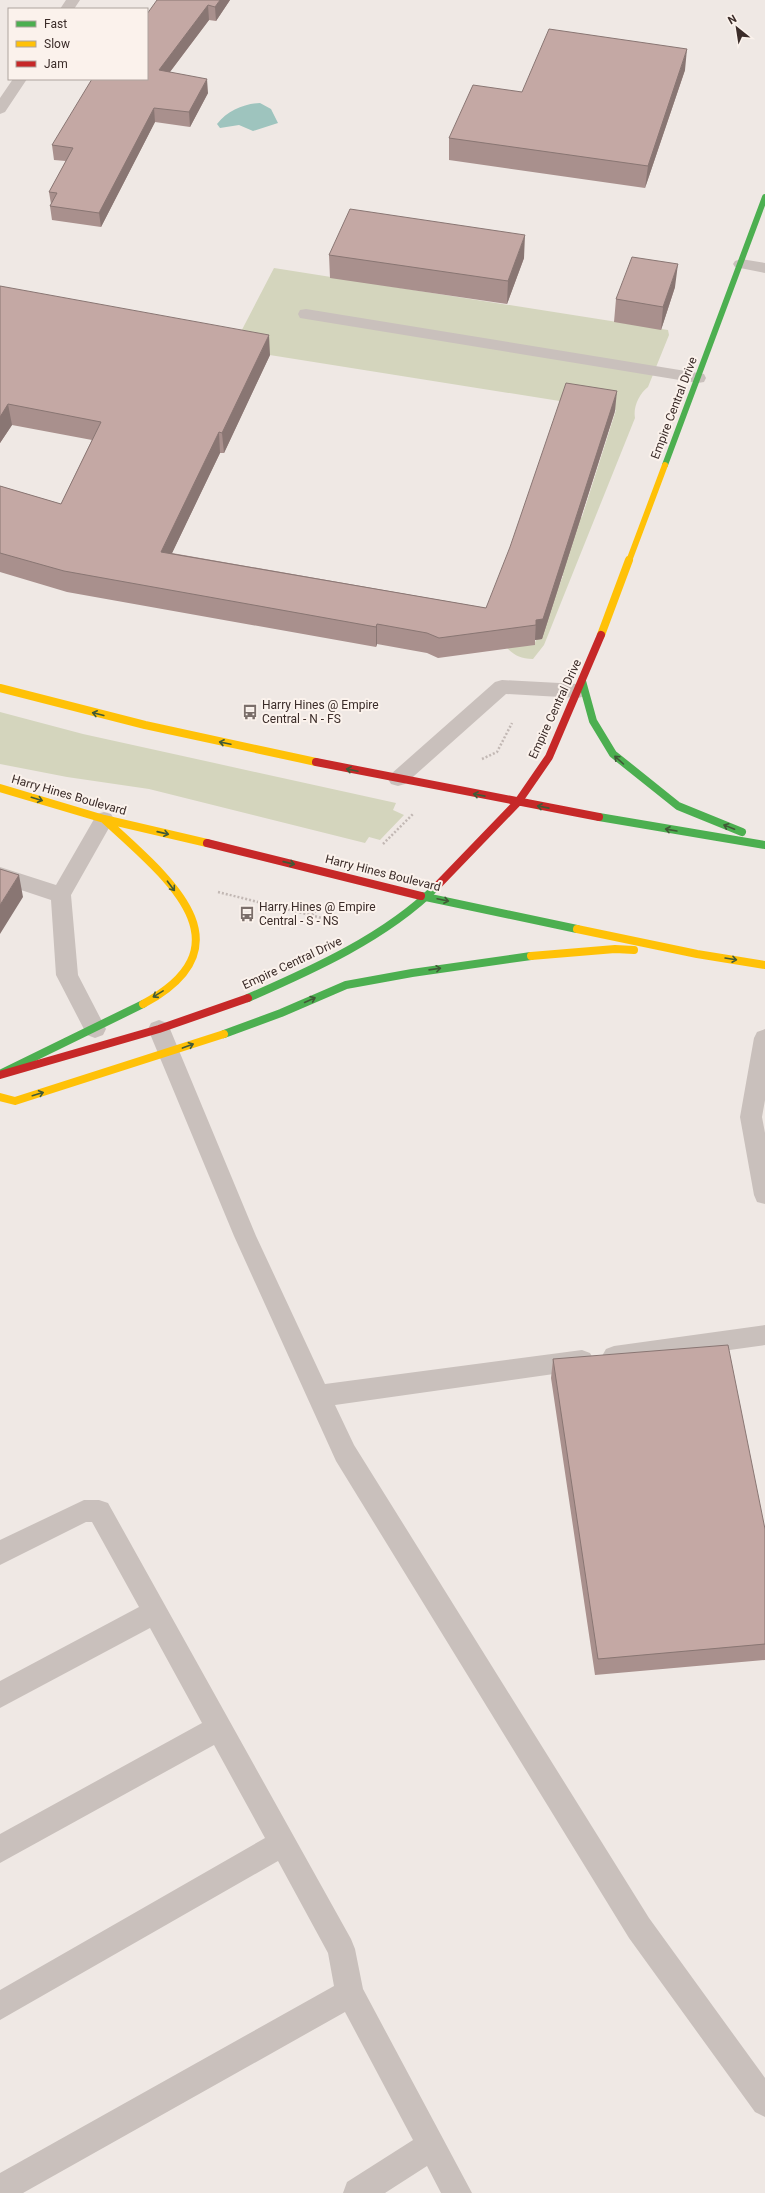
<svg xmlns="http://www.w3.org/2000/svg" width="765" height="2193" viewBox="0 0 765 2193" font-family="Roboto,sans-serif">
<style>
.green{fill:#d4d5bd}
.water{fill:#9ec4be}
.lines{fill:none;stroke-linecap:round;stroke-linejoin:round}
.path{stroke:#c2b8b4;stroke-width:2.5;stroke-dasharray:2 2;stroke-linecap:butt}
.lane{fill:#c9c0bc;fill-rule:evenodd}
.street{fill:#c9c0bc;fill-rule:evenodd}
.fast-far1{stroke:#4caf50;stroke-width:6}
.fast{stroke:#4caf50;stroke-width:8}
.slow-far1{stroke:#ffc107;stroke-width:6}
.slow{stroke:#ffc107;stroke-width:8}
.jam{stroke:#c62828;stroke-width:8}
.wall{fill:#a9908d}
.shaded-wall{fill:#897673}
.building{fill:#c4a8a4;stroke:#897673}
.oneway{stroke:#415a37}
.labels{text-anchor:middle;dominant-baseline:central;stroke-width:4;stroke-linejoin:round;paint-order:stroke}
.street-label{font-size:12px;fill:#3b2c29;stroke:#fbf2ec}
.poi-label{font-size:12px;fill:#3b2c29;stroke:#fbf2ec;text-anchor:start}
</style>
<rect width="100%" height="100%" fill="#efe8e4"/>
<!-- green -->
<path class="green" d="M274 268 668 330 669 335 648 387C639 394 633 407 635 418L544 645 533 659C520 658 515 656 506 647L534 645 563 576 559 575 576 517H582L616 410 232 349Z
M0 712 83 734 396 803 393 810 404 815 380 840 369 837 365 843 149 789 67 777 0 764Z"/>
<!-- water -->
<path class="water" d="M260 103 271 109 278 123 253 131 239 125 220 128 217 124C228 110 244 104 260 103Z"/>
<g class="lines">
<!-- path -->
<path class="path" d="M482 759 497 752 512 723
M383 844 413 814
M218 892 326 919
M312 915 322 905"/>
<!-- lane -->
<path class="lane" d="M741 259 765 263V273L735 267 733 264 735 261Z
M306 309 698 373 704 374 706 378 704 382 698 383 300 318 298 314 300 310Z
M502 680 578 684 585 686 588 691 585 696 578 698 506 694 405 784 398 786 391 784 388 779 391 774 495 682Z
M104 812 111 814 114 819 71 895 78 975 106 1029 103 1035 95 1038 87 1035 56 975 51 900 0 883V867L56 885 97 814Z
M159 1020 167 1023 170 1029 256 1236 325 1384 582 1350 590 1353 594 1360 590 1367 582 1370 335 1405 354 1445 649 1918 765 2078V2117L755 2112 629 1938 336 1461 234 1236 148 1029 151 1023Z
M765 1029V1100L762 1117 765 1133V1204L757 1202 754 1195 740 1117 754 1038 757 1032Z
M765 1325V1345L614 1366 606 1363 602 1356 606 1349 614 1346Z
M84 1500H99L108 1503 351 1939 355 1949 363 1989 472 2193H441L427 2166 385 2193H343L347 2182 413 2140 345 2012 23 2193H0V2173L334 1986 328 1953 278 1861 0 2020V1990L265 1838 214 1745 0 1863V1834L202 1723 150 1628 0 1708V1681L139 1607 92 1522H86L0 1565V1540Z"/>
<!-- street -->
<path class="street" d="M66 0H80L74 9H60Z
M13 79H27L5 112 0 114V98Z"/>
<!-- fast-far1 -->
<path class="fast-far1" d="M665 465 765 197"/>
<!-- fast -->
<path class="fast" d="M582 681 593 721 613 754 678 806 742 832
M599 817 765 845
M421 896 577 929
M248 998C312 970 386 937 436 887
M224 1034 281 1013 346 985 412 973 531 956
M0 1074 143 1004"/>
<!-- slow-far1 -->
<path class="slow-far1" d="M629 561 665 465"/>
<!-- slow -->
<path class="slow" d="M601 635 629 560
M0 688 145 725 316 762
M0 788 104 819 207 843
M105 820C163 874 255 944 143 1004
M577 929 697 954 765 965
M531 956 615 949 634 950
M0 1097 15 1101 224 1034"/>
<!-- jam -->
<path class="jam" d="M316 762 599 817
M207 843 421 896
M436 887 518 802 549 757 601 635
M0 1075 159 1029 248 998"/>
</g>
<!-- wall -->
<path class="wall" d="M230 0 216 21 209 20 170 72 208 93 190 127 155 122 101 227 52 220 50 206 51 204 49 192 66 161 54 160 52 145 147 79V14Z
M685 70 645 188 449 160V138L522 92Z
M329 255 524 258 507 304 330 278Z
M0 286 270 355 224 453H220L172 553 486 608 615 411 542 639 535 640V645L438 658 427 653 377 644 376 647 67 592 0 572V486L61 504 92 440 12 425 0 443Z
M675 287 661 330 614 322 616 299Z
M553 1359 765 1529V1660L595 1675 551 1378Z"/>
<!-- shaded-wall -->
<path class="shaded-wall" d="M220 0H230L216 21 215 7Z
M208 5 209 20 160 85 159 70Z
M687 49 685 70 645 188 648 166Z
M207 79 208 93 190 127 189 112Z
M154 108 155 122 101 227 99 213Z
M525 235 524 258 507 304 508 281Z
M678 264 675 287 661 330 663 307Z
M269 335 270 355 224 453 222 433Z
M617 391 615 411 542 639 535 640 536 620Z
M8 404 12 425 0 443V417Z
M219 432 220 453 163 572 161 552Z
M377 624V644L376 647V627Z
M19 875 23 897 0 934V905Z"/>
<!-- building -->
<path class="building" d="M157 0H220L215 7 208 5 159 70 207 79 189 112 154 108 99 213 50 206 57 193 49 192 73 148 52 145 92 79H147V14Z
M549 29 687 49 648 166 449 138 473 85 522 92Z
M350 209 525 235 508 281 329 255Z
M632 257 678 264 663 307 616 299Z
M0 286 269 335 222 433 219 432 161 552 486 608 510 547 566 383 617 391 543 619 536 620V625L439 638 427 633 377 624 376 627 64 571 0 553V486L61 504 101 422 8 404 0 417Z
M0 869 19 875 0 905Z
M728 1345 765 1529V1644L598 1659 553 1359Z"/>
<!-- one-way arrows -->
<defs><path id="oneway-shaft" d="M-6 0H5M1.5-3L5.5 0L1.5 3" fill="none" stroke-width="1.6" stroke-linecap="round" stroke-linejoin="round"/></defs>
<g class="oneway">
<use href="#oneway-shaft" transform="translate(98 714) rotate(-166)"/>
<use href="#oneway-shaft" transform="translate(225 743) rotate(-168)"/>
<use href="#oneway-shaft" transform="translate(619 760) rotate(-138)"/>
<use href="#oneway-shaft" transform="translate(352 770) rotate(-168)"/>
<use href="#oneway-shaft" transform="translate(479 795) rotate(-169)"/>
<use href="#oneway-shaft" transform="translate(37 799) rotate(17)"/>
<use href="#oneway-shaft" transform="translate(543 807) rotate(-169)"/>
<use href="#oneway-shaft" transform="translate(729 827) rotate(-158)"/>
<use href="#oneway-shaft" transform="translate(671 830) rotate(-170)"/>
<use href="#oneway-shaft" transform="translate(163 833) rotate(13)"/>
<use href="#oneway-shaft" transform="translate(289 863) rotate(13)"/>
<use href="#oneway-shaft" transform="translate(171 886) rotate(53)"/>
<use href="#oneway-shaft" transform="translate(443 900) rotate(12)"/>
<use href="#oneway-shaft" transform="translate(731 959) rotate(9)"/>
<use href="#oneway-shaft" transform="translate(435 969) rotate(-8)"/>
<use href="#oneway-shaft" transform="translate(158 994) rotate(149)"/>
<use href="#oneway-shaft" transform="translate(310 1000) rotate(-24)"/>
<use href="#oneway-shaft" transform="translate(188 1046) rotate(-20)"/>
<use href="#oneway-shaft" transform="translate(38 1094) rotate(-17)"/>
</g>
<!-- icons -->
<defs>
<symbol id="bus-bare" viewBox="-9 -9 18 18"><path d="M-5-6H5V4H4V6H2V4H-2V6H-4V4H-5ZM-3.5-4V0h7V-4ZM-3.5 1.2v1.5H-2V1.2ZM2 1.2v1.5H3.5V1.2Z" fill="#7a6e6a" stroke="#fbf2ec" stroke-width="2.5" paint-order="stroke"/></symbol>
</defs>
<g fill-rule="evenodd">
<use href="#bus-bare" x="239" y="701" width="22" height="22"/>
<use href="#bus-bare" x="236" y="903" width="22" height="22"/>
</g>
<g class="labels">
<!-- street labels -->
<g class="street-label">
<text transform="translate(674 408) rotate(-69)">Empire Central Drive</text>
<text transform="translate(555 709) rotate(-65)">Empire Central Drive</text>
<text transform="translate(69 795) rotate(16)">Harry Hines Boulevard</text>
<text transform="translate(383 873) rotate(14)">Harry Hines Boulevard</text>
<text transform="translate(292 963) rotate(-25)">Empire Central Drive</text>
</g>
<!-- poi labels -->
<g class="poi-label">
<text x="262" y="705">Harry Hines @ Empire<tspan x="262" dy="14">Central - N - FS</tspan></text>
<text x="259" y="907">Harry Hines @ Empire<tspan x="259" dy="14">Central - S - NS</tspan></text>
</g>
</g>
<!-- legend -->
<rect x="8" y="8" width="140" height="72" fill="#fbf2ec" stroke="#aea39e"/>
<rect x="16" y="21" width="20" height="6" fill="#4caf50" stroke="#aea39e"/>
<text x="44" y="28" font-size="12" fill="#3b2c29">Fast</text>
<rect x="16" y="41" width="20" height="6" fill="#ffc107" stroke="#aea39e"/>
<text x="44" y="48" font-size="12" fill="#3b2c29">Slow</text>
<rect x="16" y="61" width="20" height="6" fill="#c62828" stroke="#aea39e"/>
<text x="44" y="68" font-size="12" fill="#3b2c29">Jam</text>
<!-- north arrow -->
<g transform="translate(737 28) rotate(330)" stroke="#fbf2ec" stroke-width="3" paint-order="stroke">
<path d="M0-3L7 15L0 10L-7 15Z" fill="#3b2c29"/>
<text y="-6" font-size="11" font-weight="bold" text-anchor="middle" fill="#3b2c29">N</text>
</g>
</svg>
